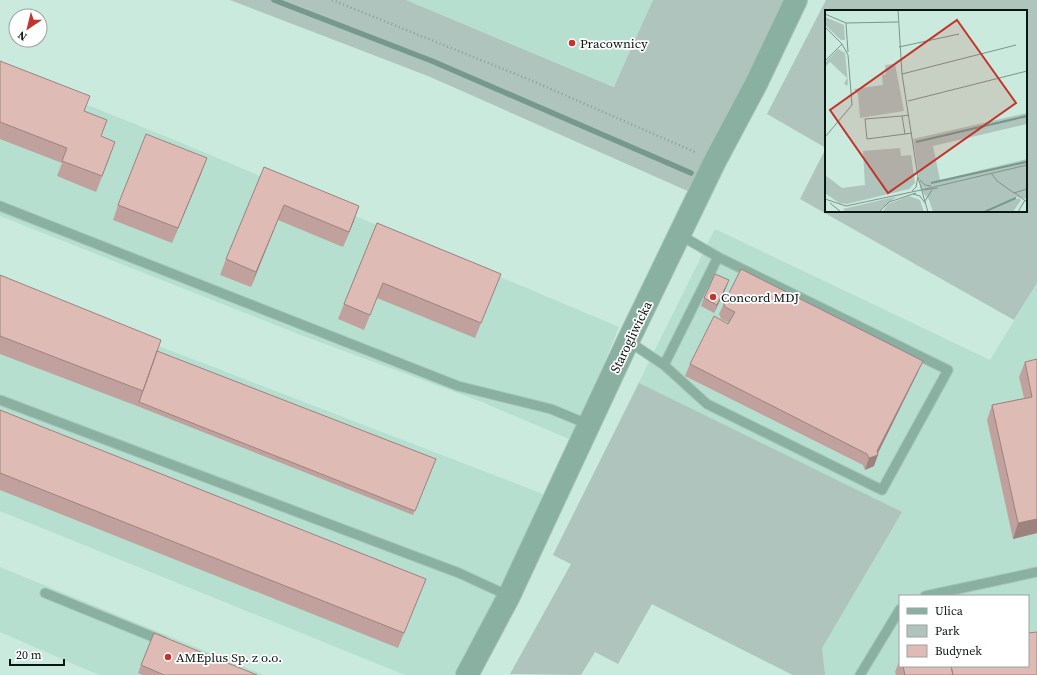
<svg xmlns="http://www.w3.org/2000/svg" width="1037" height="675" viewBox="0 0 1037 675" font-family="'Source Serif 4',serif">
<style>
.built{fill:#b6dfd0;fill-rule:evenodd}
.green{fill:#aec4bc;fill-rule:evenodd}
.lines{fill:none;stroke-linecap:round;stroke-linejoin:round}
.stream{stroke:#77988c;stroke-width:5.5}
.service-casing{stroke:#a7c4b8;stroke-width:11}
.tertiary-casing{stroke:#a7c4b8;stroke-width:24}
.path{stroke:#88a198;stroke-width:2.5;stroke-dasharray:1 3;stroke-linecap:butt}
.service{stroke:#8ab0a2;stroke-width:9}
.tertiary{stroke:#8ab0a2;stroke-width:22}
.wall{fill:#c0a19d}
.shaded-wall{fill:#9c837f}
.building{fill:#dfbbb6;stroke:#9c837f}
.poi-dot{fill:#c2342c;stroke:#fff;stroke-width:1.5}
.labels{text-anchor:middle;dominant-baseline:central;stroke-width:3.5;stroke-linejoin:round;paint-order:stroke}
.poi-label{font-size:13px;fill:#0a1612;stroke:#fff;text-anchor:start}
.street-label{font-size:13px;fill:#0a1612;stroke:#fff}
.inset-river{fill:none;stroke:#77988c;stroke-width:2}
.inset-road{fill:none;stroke:#7d958c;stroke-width:1}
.view{fill:#c2342c;fill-opacity:0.15;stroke:#c2342c;stroke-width:2}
.inset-edge{fill:none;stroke:#0a1612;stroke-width:2}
</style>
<rect width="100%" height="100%" fill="#c9eadd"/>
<!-- built -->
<path class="built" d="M406 0H653L615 87Z
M0 70 172 139 619 327 583 415 569 439 482 402 301 335 0 216Z
M715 229 990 360 1037 283V675H793L553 555ZM900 596H1028V666H900Z
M0 285 543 494 464 675H405L0 511Z
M0 567 264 675H99L0 632Z"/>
<!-- green -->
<path class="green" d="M230 0H406L614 87 653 0H796L699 196 428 76Z
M826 0H1037V283L1014 320 800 199 826 148 767 114ZM826 11H1026V211H826Z
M639 383 902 512 822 648 825 675H793L652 604 618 664 595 652 581 675 510 674 571 564 553 555Z"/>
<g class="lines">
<!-- stream -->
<path class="stream" d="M274 0 432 61 691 173"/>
<defs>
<path id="service" d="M0 206 458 386 551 409 580 421
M628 341 664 365 718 257 680 235
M664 365 707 404 882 490 948 370 718 257
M0 400 459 573 509 596
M45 593 163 641
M925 596 1037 572
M860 675 900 609"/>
<path id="tertiary" d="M467 675 509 596 628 341 715 161 756 84 796 0"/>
</defs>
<!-- service casing -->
<use href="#service" class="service-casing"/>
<!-- tertiary casing -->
<use href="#tertiary" class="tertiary-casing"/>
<!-- path -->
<path class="path" d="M332 0 528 79 697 153"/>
<!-- service -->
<use href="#service" class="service"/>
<!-- tertiary -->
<use href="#tertiary" class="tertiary"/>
</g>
<!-- wall -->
<path class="wall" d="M0 61 84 111 101 136 110 157 96 192 57 176 62 163 0 139Z
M264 167 354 221 343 247 278 220 251 287 220 275 226 259Z
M201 174 172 243 113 220 118 205Z
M377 223 501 274 475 338 377 298 364 330 338 319 344 304Z
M0 275 157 351 436 459 413 515 137 406 0 354Z
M726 288 714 313 701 306 704 298Z
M724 303 918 372 878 453 874 466 865 470 863 465 685 376 690 364 728 324 729 323 721 319 719 314Z
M1037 359V533L1013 539 987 420 992 405 1024 398 1019 377 1025 362Z
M0 410 426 579 398 648 0 490Z
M900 659V666H1028L1037 675H896L895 672Z
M141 665 257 675H142L138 673Z"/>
<!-- shaded-wall -->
<path class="shaded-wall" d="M207 158 201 174 172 243 178 228Z
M284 205 278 220 251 287 256 272Z
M359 206 354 221 343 247 349 232Z
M729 280 726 288 714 313 717 305Z
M923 361 918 372 877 455H878L874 466 865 470 869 458 877 451Z
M1037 519V533L1013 539 1018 523Z"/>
<!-- building -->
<path class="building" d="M0 61 90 96 84 111 107 120 101 136 115 142 102 176 62 161 67 148 0 122Z
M146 134 207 158 178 228 118 205Z
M264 167 359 206 349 232 284 205 256 272 226 259Z
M377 223 501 274 481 323 383 283 370 315 344 304Z
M741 269 923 361 877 451 878 455 869 458 867 454 690 364 714 316 728 324 735 312 725 307 724 303Z
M715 274 729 280 717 305 704 298Z
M0 275 161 340 143 391 0 336Z
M157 351 436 459 415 511 139 402Z
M1037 359V519L1018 523 992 405 1032 397 1025 362Z
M0 410 426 579 404 633 0 473Z
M1037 632V675H953L951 666H1028V633Z
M154 633 257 675H164L141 665Z
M903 666H951L953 675H905Z"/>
<!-- markers -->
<g class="poi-dot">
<circle cx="572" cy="43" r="4"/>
<circle cx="713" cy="297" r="4"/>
<circle cx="168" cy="657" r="4"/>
</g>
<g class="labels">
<!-- poi labels -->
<g class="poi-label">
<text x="580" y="43">Pracownicy</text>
<text x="721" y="297">Concord MDJ</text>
<text x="176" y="657">AMEplus Sp. z o.o.</text>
</g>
<!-- street labels -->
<g class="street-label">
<text transform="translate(631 337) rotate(-64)">Starogliwicka</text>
</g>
</g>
<!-- overview -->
<g transform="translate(825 10)">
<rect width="202" height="202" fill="#c9eadd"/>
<path d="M0 7 19 15 20 30H16L0 15ZM13 39 20 43 23 73 22 76 19 74 22 68 5 52 0 57V53ZM70 54 79 101 35 108 33 84 29 79 58 75 57 65 61 64 60 55ZM202 103V114L108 136 115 170 202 149V189L192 187 156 202H108L104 190 96 180 88 129ZM75 138 76 146 86 145 90 173 84 179 22 194 14 193 0 183V165L17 178 40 175 38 141ZM90 182 71 187 53 202H21L18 199ZM84 186 95 190 99 202H57L63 194ZM194 188 196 190 188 202H161Z" fill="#aec4bc"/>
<path class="inset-river" d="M91 132 202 106M106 173 201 152M159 202 191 188"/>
<path class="inset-road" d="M73 0 77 64 93 167 103 202M0 4 21 13 73 12M21 13 23 42M0 17 17 34M74 37 134 24M0 51 17 34 23 45 27 95 0 127M77 64 191 35M83 91 202 61M84 105 77 106 80 124 87 123M77 106 40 109 42 129 80 124M166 163 172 171 189 183 202 179M95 170 100 175 106 176M96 180 202 155M99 180 113 178M87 181 91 177 93 167M190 183 202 192M88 184 95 186 100 193M0 189 21 196 96 180M100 191 107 180M5 193 16 202M54 202 64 192 91 183M193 202 200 190"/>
<path class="view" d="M132 10 191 93 63 183 5 100Z"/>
<rect width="202" height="202" class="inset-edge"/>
</g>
<!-- legend -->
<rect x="899" y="595" width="130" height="72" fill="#ffffff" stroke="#9da2a0"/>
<rect x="907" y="608" width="20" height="6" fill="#8ab0a2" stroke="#9da2a0"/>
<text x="935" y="615" font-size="12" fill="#0a1612">Ulica</text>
<rect x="907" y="625" width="20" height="12" fill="#aec4bc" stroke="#9da2a0"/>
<text x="935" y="635" font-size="12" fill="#0a1612">Park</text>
<rect x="907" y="645" width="20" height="12" fill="#dfbbb6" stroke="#9da2a0"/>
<text x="935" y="655" font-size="12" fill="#0a1612">Budynek</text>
<!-- north arrow -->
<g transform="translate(28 28) rotate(215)"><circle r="19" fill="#ffffff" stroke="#9da2a0"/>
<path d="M0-3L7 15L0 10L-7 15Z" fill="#c2342c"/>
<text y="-6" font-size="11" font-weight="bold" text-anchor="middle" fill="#0a1612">N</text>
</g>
<!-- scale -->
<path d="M10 659v6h54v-6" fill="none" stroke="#0a1612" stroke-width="2"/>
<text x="16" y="659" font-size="12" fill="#0a1612" stroke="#ffffff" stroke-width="3" paint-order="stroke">20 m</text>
</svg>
